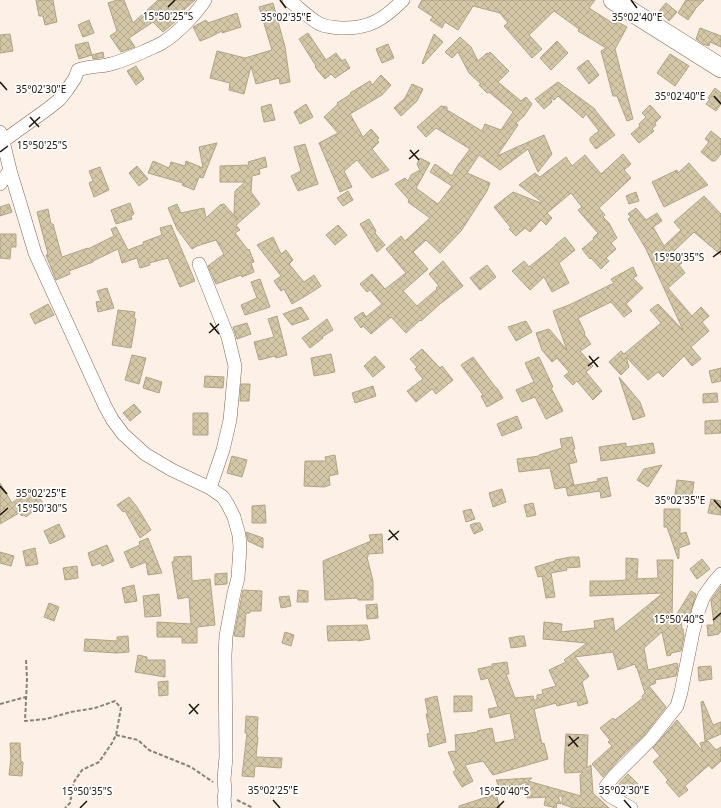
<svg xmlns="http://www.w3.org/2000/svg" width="721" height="808" viewBox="0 0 721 808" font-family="'Noto Sans',sans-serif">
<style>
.building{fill:url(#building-cross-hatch);stroke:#b0a384}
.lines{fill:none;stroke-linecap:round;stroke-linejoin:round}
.minor-casing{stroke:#816753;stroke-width:14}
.secondary-casing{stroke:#816753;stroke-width:20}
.path{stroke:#8c8178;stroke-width:2;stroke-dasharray:4 2;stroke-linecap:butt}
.minor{stroke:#fff;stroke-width:13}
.secondary{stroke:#fff;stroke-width:19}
.ticks{fill:none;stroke:#1d130b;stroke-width:1.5}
.ticks-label{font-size:10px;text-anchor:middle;fill:#1d130b;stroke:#fff;stroke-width:3.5;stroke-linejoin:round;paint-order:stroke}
</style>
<defs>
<pattern id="building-cross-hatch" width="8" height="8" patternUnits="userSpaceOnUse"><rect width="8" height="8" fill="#d4c7a8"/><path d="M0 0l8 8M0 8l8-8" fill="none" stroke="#b6aa8f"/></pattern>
</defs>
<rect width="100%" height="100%" fill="#fdf1e7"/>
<!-- building -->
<path class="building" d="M36 0H53L57 22 45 25 43 16H39Z
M117 0H124L133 23 158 0H195L174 19 176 21 163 32 153 22 129 38 135 47 121 52 110 36 117 31 108 3Z
M422 0H595L589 8 614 24 616 21 627 27 615 49 633 119 627 121 617 96H613L601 51 606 48 578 31 579 29 554 11 529 35 542 49 532 58 504 26 508 23 500 13 473 6 458 30 445 22 442 28 430 20 433 17 418 7Z
M686 0H704L696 8 688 20 678 13Z
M273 3 285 47 290 82 280 84 279 78 256 84 251 66 244 94 229 90 230 83 210 78 217 51 245 58 272 50 259 7Z
M666 3 677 12 669 21 659 11Z
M237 13 241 27 222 33V31L208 38 200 41 193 27 206 20 208 23Z
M89 20 94 33 83 37 78 25Z
M700 28 721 36V47L710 42 709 46 703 44 696 39Z
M308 33 326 60 336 53 342 61 345 59 350 68 335 78 331 74 325 79 315 67 316 66 299 39Z
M10 34 13 51 0 53V35Z
M434 34 443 42 423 64 422 63Z
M460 37 471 47 478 61 487 53 488 54 490 52 509 71 498 82 521 101 526 97 532 104 524 116 516 123 518 125 497 156 544 135 552 154 538 172 528 149 500 170 479 155 467 173 490 183 487 191 461 231 440 253 426 240 413 252 428 269 403 291 417 306 437 289 436 288 439 286 429 274 443 261 463 286 440 304 421 321 420 320 406 333 391 317 371 334 363 326 361 328 354 318 363 312 366 317 382 304 370 290 367 292 360 284 372 274 385 289 406 273 386 249 401 236 405 241 430 218 408 202 409 200 395 184 405 178 408 181 411 175 420 170 417 164 420 158 430 163 416 188 438 204 452 186 430 172 435 164 452 176 456 168 470 149 436 128 426 137 417 127 441 106 447 107V110L482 131 485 124 501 130 513 112 489 92 487 93 479 85 481 84 469 73 458 52 452 58 445 52Z
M557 41 568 53 551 70 540 58Z
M88 42 92 55 79 59 75 45Z
M388 44 394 58 382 63 376 49Z
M103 52 104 57 93 59 92 55Z
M670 54 689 66 675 86 657 73Z
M588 60 599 75 589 84 577 68Z
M136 66 144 79 136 85 127 71Z
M381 75 391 85 382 95 350 114 363 137 371 129 379 138 377 140 379 142 372 149 389 170 372 178 357 160 344 171 352 187 340 192 319 143 338 133 324 117 338 104 337 103 351 94 350 93 370 81 372 85Z
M558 82 595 109V110L615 135 596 149 590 141V138L599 131 586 114 583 118 558 96 554 100 550 97 552 102 544 109 535 99Z
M412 84 423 89 417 101 401 116 394 108 405 98Z
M715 88 721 93V104L716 111 706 104 710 99 708 98Z
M271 104 275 120 264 122 261 107Z
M306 104 313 117 300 124 294 112Z
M650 105 661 117 655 123 656 125 652 129 654 131 639 143 631 134 640 126 639 124 646 117 642 113Z
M711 131 721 139V154L715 161H712L701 152 709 142 705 139Z
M217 143 203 178 199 177 194 190 182 185 183 183 148 173 153 161 169 168 171 162 185 166 186 161 203 168 199 147Z
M305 144 318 184 298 191 291 176 301 171 294 147Z
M623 154 631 164 624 170 631 178 599 208 605 215 603 217 609 223 617 238 611 243 616 249 606 258 609 261 601 269 591 258 590 259 582 249 594 239 593 238 598 233 578 210 582 207 571 193 547 213 552 218 546 225 541 220 530 232 525 228 516 236 509 229 511 228 494 207 513 192 541 203 542 202 519 185 535 173 540 177 566 157 572 166 585 155 601 174Z
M265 157 267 167 259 169 260 174 252 176 251 192 260 204 236 225 240 230 235 233 248 250 249 249 254 262 251 263 254 272 242 277 241 275 216 284 208 266 224 254 216 240 197 246 192 249 177 229 168 208 177 204 181 213 204 208 206 218 220 205 224 204 238 220 234 214 235 191 245 182H220V166L249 165 248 162Z
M689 163 708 185 664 207 652 182 677 170 678 173Z
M137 166 148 179 139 186 129 173Z
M100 167 109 190 94 197 89 183 93 181 89 171Z
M348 191 353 200 343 206 337 198Z
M636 192 639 201 629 204 626 196Z
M704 196 721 214V255L694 232 674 251 675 252H674L682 263 679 265 685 273 668 288 692 316 701 307 709 316 702 322 709 331 691 347 701 359 692 366 684 356 663 377 658 372 648 380 626 357 629 367 621 375 609 362 621 351 624 354 661 323 650 310 658 304 683 330 646 249 628 219 631 217 628 214 636 208 646 220 657 213 662 221 653 227 664 246 681 230 674 222Z
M130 203 134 214 131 216 132 219 116 224 111 210Z
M9 204 12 212 0 216V207Z
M48 209 51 224H53L62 257 88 248V249L114 236 111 229 116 227 128 250 144 244 143 242 162 235 160 228 171 225 195 281 180 287 168 258 149 263 150 265 140 268 137 258 122 263 118 249 93 261V262L69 271 70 274 56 280 46 255 48 254 37 212Z
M369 219 376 231 375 233 385 245 377 252 360 224Z
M338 225 347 235 335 245 326 235Z
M0 234H16V247H11L10 259 0 258Z
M273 237 281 254 286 250 293 260 289 264 304 282 314 275 321 286 312 292 292 304 284 289 281 291 274 281 281 276 257 245Z
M565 237 575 250 559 263 569 283 552 292 544 277 530 290 512 271 524 261 529 267 555 246V245Z
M487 265 496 277 480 290 470 278Z
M633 267 637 276 633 278 643 288 626 304 632 311 624 317 611 302 578 318 585 333 584 334 591 344 580 351 593 366 586 372 602 391 593 400 577 381 573 385 564 376 569 372 557 358 552 362 542 350 536 333 549 329 567 350 553 311 569 305 614 283 611 279Z
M260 279 270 307 245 315 241 305 257 298 251 282Z
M107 288 114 308 98 312 96 302 101 301 97 291Z
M48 304 54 315 35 324 30 314Z
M301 307 309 319 292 325 283 314Z
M118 310 135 312 134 318 136 319 131 348 112 345Z
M277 316 287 355 276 358 275 356 259 360 254 342 274 337 268 319Z
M327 319 333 330 322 337 323 338 310 348 302 338Z
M526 321 532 332 516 341 508 327Z
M247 323 251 334 237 339 233 327Z
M422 349 440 368 442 366 453 380 436 394 432 389 416 402 407 391 423 379 415 369 417 367 410 359Z
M331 354 335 372 314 376 311 358Z
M132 355 146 358 139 384 125 380Z
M375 356 385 367 373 377 364 366Z
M473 357 496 388H497L503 398 487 407 481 396 483 395 461 365Z
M539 357 553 387 551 388 563 411 546 419 535 397 522 402 516 390 534 382 525 363Z
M721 368V381L712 383 709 371Z
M205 376 224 377 223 388 204 387Z
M146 377 162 382 159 393 143 388Z
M619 377 640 402 645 416 633 420Z
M241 384H250L249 401H240Z
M373 386 376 396 355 403 352 393Z
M717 393 718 402 703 403V394Z
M134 404 141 412 130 421 123 413Z
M193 413H208V435H193Z
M517 416 522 428 502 436 497 424Z
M721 420V433L705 434V421Z
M572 437 575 449H573L577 462 569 464 574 485 570 486 598 481 597 479 607 477 611 496 601 498 600 491 568 496 566 487 555 489 550 468 519 472 517 459 539 456V455L562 448 560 439Z
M626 443V447L653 443 655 453 601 461 599 447Z
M335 455 338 474 329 476 330 485 324 487 304 486 305 461H326L325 457Z
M232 456 247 460 242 477 227 473Z
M662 465 648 487 637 480 644 469Z
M677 480 694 482 692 496 675 494Z
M0 483 12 503 31 488 43 503 26 517 24 515 22 516 19 513 0 524Z
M502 489 506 502 493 507 489 493Z
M129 497 137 507 151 530 140 538 125 511 123 512 117 505Z
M711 499 721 501V515L708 513Z
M533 503 536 515 527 517 524 505Z
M265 505 266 523H252V506Z
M471 509 475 519 466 522 463 511Z
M664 509H680V534L686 532 690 544 679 548V558L678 559 667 527H664Z
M476 523H480L483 530 474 534 470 525Z
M59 524 65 537 50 544 44 531Z
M246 532 263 538V548L248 541Z
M382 534 383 553 368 554V557H367L373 581V600H358V598L325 600 323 561 371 541 369 535Z
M148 538 162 573 148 575 146 562 131 568 124 552 140 545 139 542Z
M107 545 114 561 102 566 101 563 92 566 88 553Z
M35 548 38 564 26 566 23 551Z
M0 552 14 556 11 566 0 563Z
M191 556 192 581 210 579 215 625 197 627V643H182V637H157V622L191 624 189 597 178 599 172 562 174 561V557Z
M571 557H579L580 567 566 568 567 570 551 573 555 597 546 598 542 576 538 577 535 567 555 561V560Z
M626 558 638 559 637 579 658 578 657 560H673L672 622 691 591 696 594 689 617 688 618 681 621 682 627 681 629H683L684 636 681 651 671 653V655L667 656 662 632 644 648 648 670 677 663 678 666 676 676 655 680 656 683 649 686 666 707 645 734 619 759 603 777 592 764 612 746 608 742 610 740 600 728 613 718 615 720 643 698 642 696 645 693 637 668H636L635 664 618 670 613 652 575 657 589 676 582 682 588 703 578 706 577 701 557 706 556 703 534 709 542 744 544 743 548 759 493 775 483 761 465 765 473 781 462 787 453 772 456 770 448 752 456 751 455 735 478 732 477 731 492 728 495 743 515 739 510 713 490 718 488 709 498 707 488 678 481 680 478 669 492 666V664L507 662 509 674H506L515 698 533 696 534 700H537V695L543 694 542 690 556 686 549 670 566 662 564 660 587 643 543 639 544 622 562 624 561 632 595 628 594 621 613 618 615 632 663 593 590 596V581H611L626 580Z
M702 559 710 569 697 579 690 569Z
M77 566 78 578 65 580 63 568Z
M227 573V584L215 585V574Z
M134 585 137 601 125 603 122 588Z
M721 586V632H719V634L708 636 707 625H714L711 600Z
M243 590 262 591 261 611H250V613H246L244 637 234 636Z
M298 590 308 591V602H297Z
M159 594 161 616 145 617 143 596Z
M289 596 291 606 281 608 279 597Z
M49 603 59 607 54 621 44 617Z
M377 604 378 618 367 619 366 605Z
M367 625 370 639 358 641V640L328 641 327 626Z
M285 632 294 635 291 646 282 643Z
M128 636 129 652 117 653 84 651 85 639 117 641V637Z
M520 636H524L526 646 511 648 509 638Z
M138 655 147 657V660H165V677L135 672Z
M711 666 712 679 699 681 698 667Z
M168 681V695L159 696 158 682Z
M437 696 446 742 429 747 427 734 430 733 426 714H428L425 699Z
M454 696H472V711L454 712Z
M703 701 713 725 721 722V734L705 741 701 702Z
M246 716 258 717 257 737H258L256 757 282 758 281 768 255 766 254 777 242 776 247 733H245Z
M677 720 703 752 700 743 708 741 716 750 721 747V754L720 755 721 756V761L712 769 709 765 685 786 688 790 679 797 666 782 668 780 653 762 660 756 653 748Z
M566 734 588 735 587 768 591 765 593 793 609 808H573L562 804V796H558L561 804 557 803 556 808 544 805 546 797 527 798 526 782 502 793 496 780 532 778 528 781 581 796 580 775 583 772 565 773 564 765Z
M10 743H20L21 762H23L22 776 9 775 11 758Z
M628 774 638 784 626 796 618 791 615 788Z
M496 794 500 808H459V806Z"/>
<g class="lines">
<defs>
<path id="minor" d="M289 0C298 7 309 18 318 23 324 27 333 27 340 28 369 29 383 20 403 0
M0 132 3 141 10 170 35 253 105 406 112 419 123 434 145 454 172 470 210 488 223 497 228 505 234 517 239 535 240 547 238 578 234 593 226 636 225 655 226 757 224 779 225 791 224 800 225 808
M3 141 49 108 60 99 67 90 75 78 78 70C88 66 100 67 111 64 123 61 134 56 145 51 151 48 157 46 162 43 177 34 196 14 205 0
M0 184 10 170
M199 264 228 337 235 366 230 420 223 450 210 488
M631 808 610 796 606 792V786L614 776 651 739 677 706 681 692 693 632 699 609 704 596 714 582 721 574"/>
<path id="secondary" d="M613 0 721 68"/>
</defs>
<!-- minor casing -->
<use href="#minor" class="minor-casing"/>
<!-- secondary casing -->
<use href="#secondary" class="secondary-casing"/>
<!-- path -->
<path class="path" d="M26 660 27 679 25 721 46 719 71 712 95 708 115 701 121 708 116 735 112 743 99 762 82 770 74 782 70 803 65 808
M0 704 26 697
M116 735 138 740 149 750 191 767 213 782
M237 800 253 808"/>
<!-- minor -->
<use href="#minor" class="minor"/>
<!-- secondary -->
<use href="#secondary" class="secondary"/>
</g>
<!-- ticks -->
<path class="ticks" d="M280 0 286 8M631 0 637 8M168 7 175 0M0 82 7 90M714 96 721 104M30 117 39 127M29 127 40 117M410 150 419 160M0 152 8 146M409 159 419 150M713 257 721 251M210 323 219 334M209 333 219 324M589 356 598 367M588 366 599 357M0 486 7 494M714 500 721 508M0 515 8 508M389 530 398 540M388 540 399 531M713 620 721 613M189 704 198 714M189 714 199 704M569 736 578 747M568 746 579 737M273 800 280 808M624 800 631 808M80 808 87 801M497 808 504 801"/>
<g class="ticks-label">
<text x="168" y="20">15°50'25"S</text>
<text x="637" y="21">35°02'40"E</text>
<text x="286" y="21">35°02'35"E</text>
<text x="41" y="93">35°02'30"E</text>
<text x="680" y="100">35°02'40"E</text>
<text x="42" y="149">15°50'25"S</text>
<text x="679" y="261">15°50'35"S</text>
<text x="41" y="497">35°02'25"E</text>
<text x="680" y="504">35°02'35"E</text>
<text x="42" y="512">15°50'30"S</text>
<text x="679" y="623">15°50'40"S</text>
<text x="273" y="794">35°02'25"E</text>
<text x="624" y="794">35°02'30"E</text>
<text x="87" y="795">15°50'35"S</text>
<text x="504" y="795">15°50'40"S</text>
</g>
</svg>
